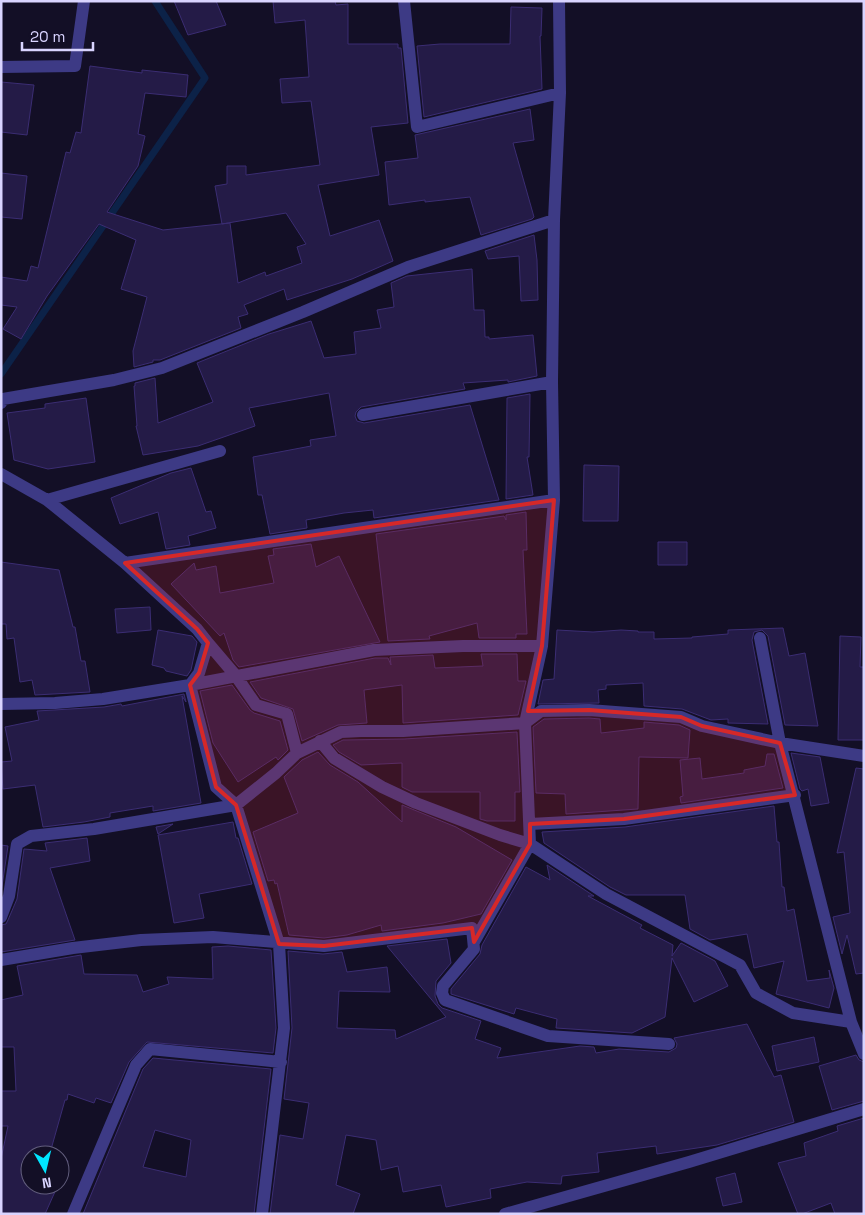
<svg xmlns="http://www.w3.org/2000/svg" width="865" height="1215" viewBox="0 0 865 1215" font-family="'Space Grotesk',sans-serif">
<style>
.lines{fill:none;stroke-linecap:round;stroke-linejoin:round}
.stream{stroke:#0c2248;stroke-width:7}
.building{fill:#241b47;stroke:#3b2d73;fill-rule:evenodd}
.street{stroke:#3d3a85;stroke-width:12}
.marked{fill:#d62828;fill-opacity:0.2;stroke:#d62828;stroke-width:4;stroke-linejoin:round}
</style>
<rect width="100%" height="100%" fill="#130f26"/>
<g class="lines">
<!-- stream -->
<path class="stream" d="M1 374 205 78 155 1"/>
</g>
<!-- building -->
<path class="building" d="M174 1H216L226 25 188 35Z
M273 1H335L336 5 348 4V44H398V48H401L408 123 371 127 379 175 318 185 330 236 379 220 393 261 352 279 287 300 284 289 244 305 248 314 238 317 241 328 160 360H153V362L134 367 133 351 147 297 121 289 136 240 99 224 47 296 21 339 3 329 17 307 1 305V277L27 281 31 266 38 268 66 152 70 153 76 132 81 133 90 66 142 73V70L188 75 186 97 145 93 138 134 145 136 138 166 107 212 163 230 230 223 238 283 265 272 266 276 302 263 297 247 306 244 286 213 222 224 215 186 227 184V166H246V175L320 165 311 101 282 103 280 79 309 77 305 20 275 23Z
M511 7 542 8 541 36H540L542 89 424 117 417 46 440 44H510Z
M1 82 34 85 27 135 1 132Z
M530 109 534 140 513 143 534 217 532 219 481 235 470 197 425 202V200L389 205 385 162 418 158 415 135Z
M1 173 27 176 22 219 1 217Z
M534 235 537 260 538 300 521 301 519 256 488 259 485 251Z
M472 269 474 310H484L485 337H489V339L533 335 537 376 508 382V380L463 383 465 389 361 407 356 412 355 416 357 421 364 423 470 405 499 500 374 518 373 510 344 513 306 520 307 528 270 534 262 495H258L253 457 311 446 310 440 336 436 329 393 249 408 255 426 198 446 143 455 136 426H137L134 386H135V383L155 378 158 423 213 402 197 363 269 334 311 321 324 358 356 354 354 332 381 328 377 310 394 307 391 283 407 276Z
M530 394 529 457H527L533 495 506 499 507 398Z
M86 398 95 462 48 469 14 460 7 413 45 408V404Z
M584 465 619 466 618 521H583Z
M191 468 206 512 211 511 216 528 188 536 190 545 166 549 158 512 120 524 111 498 171 473Z
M526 512 527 550H523L527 634H516V638H479L477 623 429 636 430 639 388 641 376 534 504 516 506 520V515Z
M658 542H687V565H658Z
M311 544 316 567 339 556 380 642 239 667 233 660 224 633 220 636 171 584 194 563 196 570 216 566 220 593 274 583 268 556 274 555 273 549Z
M1 562 59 570 73 627H75L81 661H85L90 692 35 695 32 680 20 682 14 638 7 639 6 624H1Z
M150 607 151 630 117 633 115 609Z
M783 628 789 656 805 653 818 726 785 725 768 636 762 630 754 632 752 640 768 724 728 723V719L711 720 682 709 644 706 643 683 606 685V689L598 690 599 703 538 704 543 680 554 679 557 630 593 632 621 630 638 631V632H654V639L692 638V637L728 634V630Z
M158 630 192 636 197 642 191 670 187 676 166 671 164 668 152 665Z
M840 636 861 637 860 667H864V740H838Z
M481 654H517L518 681H526L518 715 403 723 402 685 364 690 367 723 338 725 302 741 293 709 261 698 250 682 375 658H388L391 665 390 657 433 655 435 668 483 666Z
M232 685 250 710 254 713 280 721 288 750 278 760 276 757 238 782 213 743 200 691Z
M184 694 186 702 182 696 201 803 153 811V806L110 813V817L84 822 43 827 35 785 3 789 1 762 12 761 5 727 39 720 37 711 104 707 121 704 122 706Z
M589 718 600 719 601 733 644 728V722L679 725 690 730 688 758 639 757 638 809 566 814 565 794 536 793 533 727 544 719Z
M517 732 520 792H515V821H487L480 819V792H412L402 787V763L361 765 339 752 333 745 343 740 404 739Z
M318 752 330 765 358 782 402 822V805L456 827 512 860 481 914 443 923 382 931 381 925 347 935 324 938 289 935 277 883 275 884 274 880 268 881 253 832 298 813 284 777 302 760Z
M791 753 820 757 829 803 811 806 808 789 802 791 800 789Z
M767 754H774L783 788 681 803 680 797 683 796 680 760 700 758 702 779 744 773V770L765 766Z
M856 768 864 769V973L856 974 847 935 842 954 833 917 850 913 844 852 837 853Z
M774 806 777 842H779L782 887H784L787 911 794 909 807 981 830 978 829 970 834 988 829 1008 776 994 784 961 754 968 747 934 710 940 690 929 685 895H626L610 887 544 843 542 832 625 827Z
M233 822 236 838H238L252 884 199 894 204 918 174 923 158 835Z
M173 824 158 834 156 827Z
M87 838 90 861 50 868 75 940 1 952V925L6 924 8 920 17 899 24 849 47 851 45 843Z
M1 845 8 846 1 893Z
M547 865 594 896H588L642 925 640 928 673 945 672 956 681 943 715 961 728 986 694 1002 672 958 665 1017 632 1033 556 1028 557 1019 516 1008 514 1014 451 994V989L480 954 482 945 526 867 550 880Z
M447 939 451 963 436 981 435 996 438 1004 442 1008 481 1021 475 1039 501 1048 497 1058 580 1046 594 1047 596 1053 619 1049 669 1052 676 1048 677 1044 674 1038 747 1024 774 1077 781 1075 794 1122 717 1145 657 1154 656 1146 597 1153 599 1172 562 1176 561 1184 527 1182 490 1189 491 1198 446 1207 441 1185 403 1192 398 1166 381 1170 376 1140 346 1135 336 1185 360 1194 353 1214H270L280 1135 303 1139 309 1103 284 1099 292 1028 288 951 323 954 342 952 347 972 387 967 390 992 339 991 337 1028 395 1030 396 1039 446 1017 387 946Z
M228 946 271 950 276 1028 273 1053 147 1042 129 1062 111 1103 96 1098 94 1103 68 1094 67 1100H65L50 1153 54 1155H30V1185H58L45 1214H1V1159L8 1126H1V1091H16L14 1047H1V1000L23 995 17 966 81 955 84 974 137 975 143 992 169 984 167 977 213 979 212 947Z
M814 1037 819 1062 777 1071 772 1046Z
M856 1055 859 1060 864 1062V1101L832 1110 819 1066Z
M153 1058 271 1069 254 1214H83L143 1069ZM155 1130 191 1140 186 1177 143 1167Z
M864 1118V1214H835L831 1203 802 1214H798L778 1163 806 1156 804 1143 838 1131 837 1126Z
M60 1157 68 1161 60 1180Z
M735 1173 742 1202 723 1206 716 1178Z"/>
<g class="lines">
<!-- street -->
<path class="street" d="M404 1 417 127 560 93
M1 67 75 66 84 1
M1 403 3 399 114 380 162 368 303 312 408 267 554 220
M363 415 552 382
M1 474 47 500 125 563 197 629 208 643 199 673 190 685 216 787 236 805 279 944 284 1028 262 1214
M47 500 220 451
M125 563 554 500
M760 638 780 743 851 1022 864 1054
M208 643 236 676 256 705 287 714 297 753
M1 704 55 703 103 699 190 685 374 650 463 646H542
M320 741 334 758 382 787 416 803 500 835 530 844 606 894 740 965 756 993 793 1013 851 1022
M530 824 624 819 795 795
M1 917 9 896 17 844 31 836 94 829 236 805 276 773 297 753 341 732 361 731H403L525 723 541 711 589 710 681 717 702 726 780 743 864 756
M474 942 530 844 525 723 542 646 554 500 552 382 554 220 560 93 559 1
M1 960 73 948 141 940 213 937 324 946 472 928 474 949 443 986 442 993 445 1000 548 1036 669 1044
M73 1214 136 1065 150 1049 281 1062
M505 1214 689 1162 864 1109"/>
</g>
<!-- marked area -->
<path class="marked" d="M554 500 542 646 528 711 589 710 681 717 702 726 780 743 795 795 624 819 530 824V844L474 942 472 928 324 946 279 944 236 805 216 787 190 685 199 673 208 643 197 629 125 563Z"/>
<!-- border -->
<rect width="865" height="1215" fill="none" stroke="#d9d4ff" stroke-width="5"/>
<!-- north arrow -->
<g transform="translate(45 1170) rotate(172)"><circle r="24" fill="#130f26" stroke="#625e7d"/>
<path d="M0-4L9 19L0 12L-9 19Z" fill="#00e5ff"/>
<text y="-8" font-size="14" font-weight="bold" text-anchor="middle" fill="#d9d4ff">N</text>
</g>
<!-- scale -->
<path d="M22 42v8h71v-8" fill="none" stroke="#d9d4ff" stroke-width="2.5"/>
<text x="30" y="42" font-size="15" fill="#d9d4ff" stroke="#130f26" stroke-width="4" paint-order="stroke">20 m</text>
</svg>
